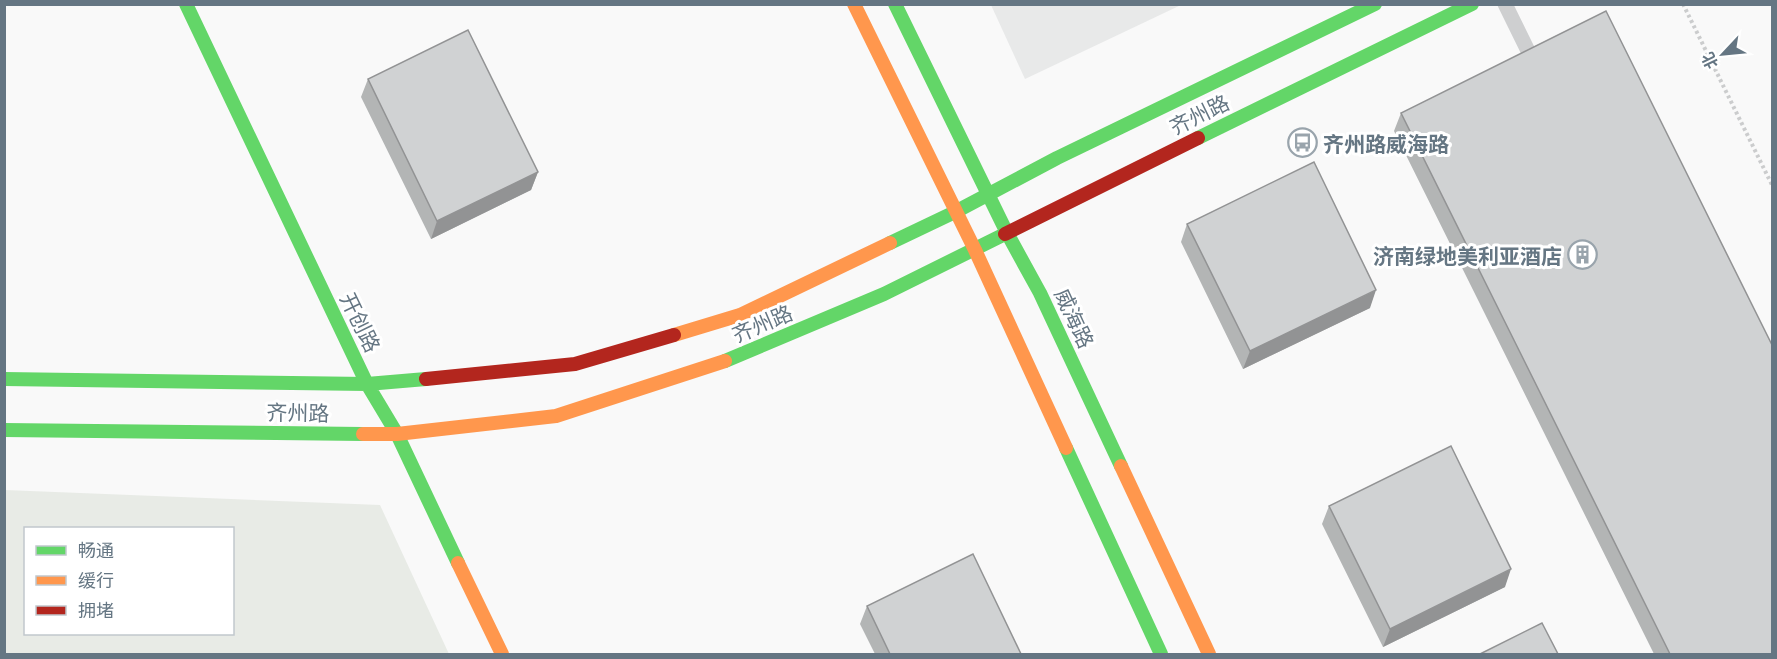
<svg xmlns="http://www.w3.org/2000/svg" width="1777" height="659" viewBox="0 0 1777 659" font-family="Lato,'Noto Sans SC',sans-serif">
<style>
.built{fill:#e8e9e9}
.green{fill:#e8ebe6;fill-rule:evenodd}
.lines{fill:none;stroke-linecap:round;stroke-linejoin:round}
.path{stroke:#cbcccd;stroke-width:4;stroke-dasharray:3 3;stroke-linecap:butt}
.lane{stroke:#cecfd0;stroke-width:15}
.fast{stroke:#63d668;stroke-width:14}
.slow{stroke:#ff974d;stroke-width:14}
.jam{stroke:#b3261e;stroke-width:14}
.wall{fill:#b3b5b5}
.shaded-wall{fill:#929394}
.building{fill:#d0d2d3;stroke:#929394;stroke-width:1.5}
.labels{text-anchor:middle;dominant-baseline:central;stroke-width:6;stroke-linejoin:round;paint-order:stroke}
.street-label{font-size:21px;fill:#657683;stroke:#fff}
.poi-label{font-size:21px;font-weight:bold;fill:#657683;stroke:#fff;text-anchor:start}
</style>
<rect width="100%" height="100%" fill="#f9f9f9"/>
<!-- built -->
<path class="built" d="M991 5H1181L1025 79Z"/>
<!-- green -->
<path class="green" d="M5 490 380 505 449 654H5ZM26 528H232V634H26Z"/>
<g class="lines">
<!-- path -->
<path class="path" d="M1683 4 1772 185"/>
<!-- lane -->
<path class="lane" d="M1505 4 1534 63"/>
<!-- fast -->
<path class="fast" d="M186 4 367 384 397 434 458 563
M895 4 1007 233 1040 293 1121 466
M1198 138 1472 4
M890 243 955 212 1057 158 1375 4
M725 361 884 294 1005 234
M4 379 367 384 426 379
M4 430 363 434
M1066 448 1161 654"/>
<!-- slow -->
<path class="slow" d="M854 4 975 250 1066 448
M674 335 740 315 890 243
M363 434H397L556 416 725 361
M1121 466 1209 654
M458 563 502 654"/>
<!-- jam -->
<path class="jam" d="M1005 234 1198 138
M426 379 575 364 674 335"/>
</g>
<!-- wall -->
<path class="wall" d="M368 79 538 172 531 190 431 239 361 97Z
M1401 113 1773 654H1654L1394 131Z
M1187 224 1370 308 1243 369 1181 242Z
M1329 506 1505 587 1383 647 1322 524Z
M867 606 1021 654H875L860 624Z"/>
<!-- shaded-wall -->
<path class="shaded-wall" d="M538 172 531 190 431 239 437 221Z
M1376 290 1370 308 1243 369 1250 351Z
M1511 569 1505 587 1383 647 1390 629Z"/>
<!-- building -->
<path class="building" d="M1606 11 1773 347V654H1670L1401 113Z
M468 30 538 172 437 221 368 79Z
M1314 162 1376 290 1250 351 1187 224Z
M1451 446 1511 569 1390 629 1329 506Z
M973 554 1021 654H890L867 606Z
M1542 623 1558 654H1480Z"/>
<!-- icons -->
<defs>
<symbol id="bus-ring" viewBox="-11 -11 22 22"><circle r="9.5" fill="#fff" stroke="#99a4ac" stroke-width="1.5"/><path d="M-5-6H5V4H4V6H2V4H-2V6H-4V4H-5ZM-3.5-4V0h7V-4ZM-3.5 1.2v1.5H-2V1.2ZM2 1.2v1.5H3.5V1.2Z" fill="#99a4ac"/></symbol>
<symbol id="building-ring" viewBox="-11 -11 22 22"><circle r="9.5" fill="#fff" stroke="#99a4ac" stroke-width="1.5"/><path d="M-4-6H4V6H1V3H-1V6H-4ZM-2.5-4.3h1.7v1.8h-1.7ZM.8-4.3h1.7v1.8H.8ZM-2.5-1h1.7V.8h-1.7ZM.8-1h1.7V.8H.8Z" fill="#99a4ac"/></symbol>
</defs>
<g fill-rule="evenodd">
<use href="#bus-ring" x="1286" y="126" width="33" height="33"/>
<use href="#building-ring" x="1566" y="238" width="33" height="33"/>
</g>
<g class="labels">
<!-- street labels -->
<g class="street-label">
<text transform="translate(1199 114) rotate(-26)">齐州路</text>
<text transform="translate(1075 318) rotate(65)">威海路</text>
<text transform="translate(361 322) rotate(64)">开创路</text>
<text transform="translate(762 323) rotate(-23)">齐州路</text>
<text transform="translate(298 412) rotate(1)">齐州路</text>
</g>
<!-- poi labels -->
<g class="poi-label">
<text x="1323" y="143">齐州路威海路</text>
<text x="1562" y="255" text-anchor="end">济南绿地美利亚酒店</text>
</g>
</g>
<!-- border -->
<rect width="1777" height="659" fill="none" stroke="#657683" stroke-width="12"/>
<!-- legend -->
<rect x="24" y="527" width="210" height="108" fill="#ffffff" stroke="#c1c8cd" stroke-width="1.5"/>
<rect x="36" y="546" width="30" height="9" fill="#63d668" stroke="#c1c8cd" stroke-width="1.5"/>
<text x="78" y="557" font-size="18" fill="#657683">畅通</text>
<rect x="36" y="576" width="30" height="9" fill="#ff974d" stroke="#c1c8cd" stroke-width="1.5"/>
<text x="78" y="587" font-size="18" fill="#657683">缓行</text>
<rect x="36" y="606" width="30" height="9" fill="#b3261e" stroke="#c1c8cd" stroke-width="1.5"/>
<text x="78" y="617" font-size="18" fill="#657683">拥堵</text>
<!-- north arrow -->
<g transform="translate(1723 54) rotate(244)" stroke="#ffffff" stroke-width="4.5" paint-order="stroke">
<path d="M0-4.5L10 22L0 15L-10 22Z" fill="#657683"/>
<text y="-9" font-size="16" font-weight="bold" text-anchor="middle" fill="#657683">北</text>
</g>
</svg>
